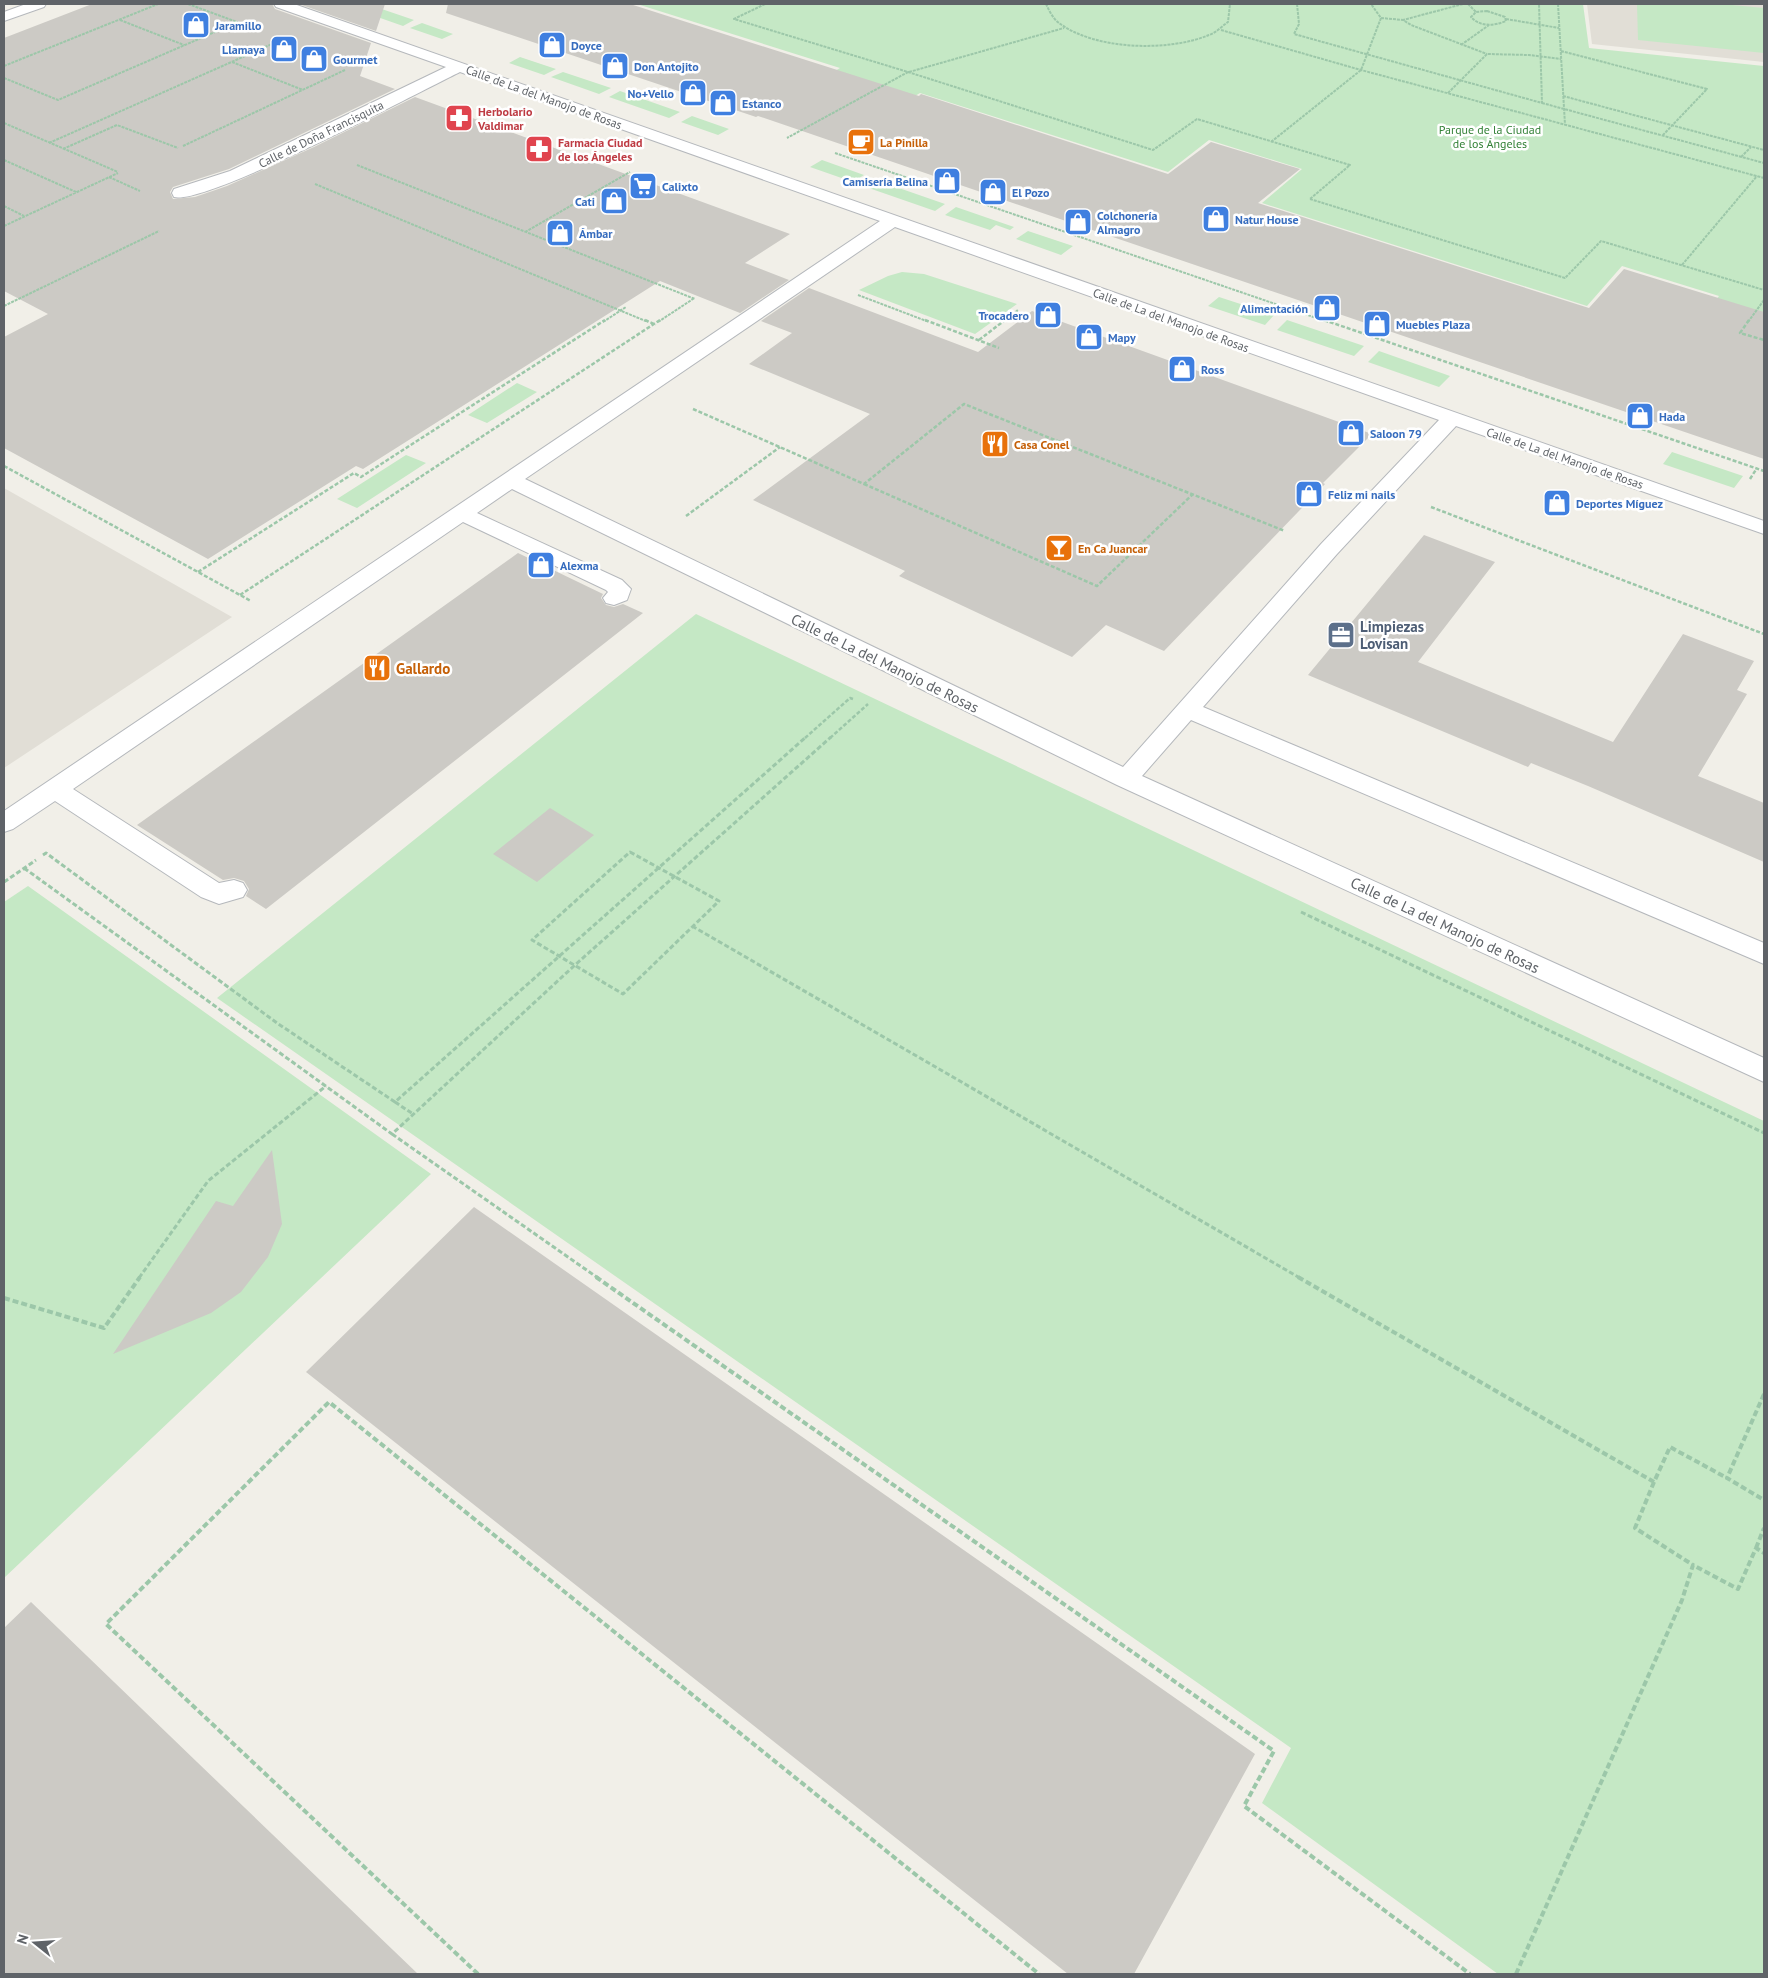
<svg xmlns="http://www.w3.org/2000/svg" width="1768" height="1978" viewBox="0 0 1768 1978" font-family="'PT Sans',sans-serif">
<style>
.education{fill:#e1ded6}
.green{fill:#c5e8c5}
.building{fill:#cccac5}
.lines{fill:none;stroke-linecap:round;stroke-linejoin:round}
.minor-casing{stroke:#b5b8bc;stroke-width:2}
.path-far3{stroke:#9cc7a9;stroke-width:2;stroke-dasharray:3 1;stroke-linecap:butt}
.path-far2{stroke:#9cc7a9;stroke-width:2.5;stroke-dasharray:4 2;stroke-linecap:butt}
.path-far1{stroke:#9cc7a9;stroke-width:3;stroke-dasharray:5 2.5;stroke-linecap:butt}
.path{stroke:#9cc7a9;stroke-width:4;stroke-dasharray:6 3;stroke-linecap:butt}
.minor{fill:#fff;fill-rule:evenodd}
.labels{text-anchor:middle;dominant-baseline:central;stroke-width:5;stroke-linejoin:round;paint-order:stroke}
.far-shop-label{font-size:12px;font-weight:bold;fill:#366cbe;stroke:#fff;text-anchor:start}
.far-street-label{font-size:12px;fill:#5f6368;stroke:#fff}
.far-health-label{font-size:12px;font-weight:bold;fill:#be3a42;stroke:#fff;text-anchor:start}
.far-park-label{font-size:12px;fill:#348238;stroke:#fff}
.far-food-label{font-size:12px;font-weight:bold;fill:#c56008;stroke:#fff;text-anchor:start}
.service-label{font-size:15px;font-weight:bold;fill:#4e5e75;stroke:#fff;text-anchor:start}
.street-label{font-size:15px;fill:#5f6368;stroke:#fff}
.food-label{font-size:15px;font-weight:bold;fill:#c56008;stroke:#fff;text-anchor:start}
</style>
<rect width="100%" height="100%" fill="#f1efe8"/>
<!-- education -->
<path class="education" d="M1587 4H1764V62L1592 44Z
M4 488 232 617 4 768Z"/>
<!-- green -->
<path class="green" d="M357 4H367L414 20 403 26 349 7Z
M637 4H1583L1589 48 1764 66V360L1689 336 1719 296 1622 266 1587 306 1262 203 1302 169 1209 140 1168 172 920 93 885 114 807 88 840 68Z
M1637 4H1721L1764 8V53L1638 40Z
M422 23 453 34 442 39 410 28Z
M520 57 556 69 544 75 509 63Z
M563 72 611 88 599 94 551 77Z
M620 91 680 112 669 118 609 97Z
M692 116 729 129 718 135 681 122Z
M822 160 864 175 853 182 810 167Z
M873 179 945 204 935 211 863 186Z
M956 207 1014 227 1010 230 996 225 990 230 945 215Z
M1028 231 1073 246 1061 255 1016 239Z
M902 272 924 274 1017 304 975 334 859 290 888 276Z
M1219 297 1274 315 1265 325 1208 306Z
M1287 320 1364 346 1354 356 1277 330Z
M1379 351 1450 376 1439 387 1368 362Z
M517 383 537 392 487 423 468 415Z
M1672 452 1743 476 1734 488 1663 464Z
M406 455 426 463 357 508 337 499Z
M696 614 1764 1121V1974H1498L1262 1803 1291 1748 217 998Z
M28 886 431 1174 4 1578V902Z"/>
<!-- building -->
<path class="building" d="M92 4H272L275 9 371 43 360 76 395 89 229 169 173 187 170 192 173 199 195 197 227 186 314 147 415 97 790 234 745 263 789 280 740 313 660 281 363 469 356 466 208 559 4 448V337L48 314 4 291V38Z
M299 4H385L376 31Z
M448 4H630L919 96 921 94 1168 174 1211 142 1300 169 1258 203 1589 308 1624 269 1764 312V459L758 116 756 117 446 13Z
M809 288 978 352 1032 311 1372 434 1323 483 1325 484 1164 651 1106 625 1072 657 899 576 905 571 753 500 870 414 749 364 792 333 761 321Z
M1424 535 1495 562 1418 662 1613 742 1683 634 1754 661 1737 690 1747 694 1698 776 1764 803V862L1588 786 1531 763 1528 767 1308 675Z
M518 553 603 594 601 598 606 605 614 607 623 604 643 613 266 909 246 896 249 889 244 881 234 878 223 880 137 825Z
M550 808 594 835 537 882 493 854Z
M272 1150 282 1224 268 1257 241 1292 211 1313 113 1354 216 1201 233 1206Z
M474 1207 1255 1754 1134 1974H1068L306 1372Z
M31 1602 197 1762 418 1974H4V1628Z"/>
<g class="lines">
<defs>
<path id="minor" d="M26 4H46L44 7 4 21V12Z
M274 4H294L1764 521V534L1456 426 1337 554 1203 707 1764 943V964L1191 720 1142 776 1764 1058V1082L1117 785 512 489 477 513 622 580 631 589 627 600 614 605 606 603 603 598 608 592 606 590 463 522 73 789 219 883 234 880 243 883 247 890 243 897 219 904 201 897 55 801 13 829 4 832V811L880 221 460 72C417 93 207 205 174 197L172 193 174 189 230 171 446 67 276 7ZM895 227 1439 420 1321 544 1123 767 525 479Z"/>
</defs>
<!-- minor casing -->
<use href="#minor" class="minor-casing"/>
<!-- path-far3 -->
<path class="path-far3" d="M188 4 237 22
M765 4 734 19 908 72 787 138
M1046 4C1049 10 1053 19 1059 23 1095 50 1168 52 1209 35 1216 33 1222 26 1228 22L1230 4
M1297 4 1299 24 1294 34 1542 103 1539 4
M1463 4 1403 20 1411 25 1487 54
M1468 4 1476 12
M1558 4 1565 125
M1487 11 1505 17 1506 21C1494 26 1480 27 1471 17L1476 12Z
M1381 18 1403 20
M1506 19 1559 28
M120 20 184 45
M1221 30 1361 70 1764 178
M1461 45 1489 25
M1561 51 1707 89 1663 135
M232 62 303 90
M4 66 158 4
M908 72 1153 150 1197 119 1350 165 1310 199
M909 72 1064 28
M4 78 58 100 238 22
M1448 93 1487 54 1529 55 1561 59
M1563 96 1764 150
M1542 103 1764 163
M4 123 118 172
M1271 142 1361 70 1381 18 1371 4
M49 143 272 44
M183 146 345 70
M63 149 117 125 178 148
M835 153 1328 322
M1741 157 1751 147
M4 160 76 192
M357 165 695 299
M109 177 140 191
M315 184 648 322
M1310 199 1565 278 1601 241 1764 290
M4 206 24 216
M4 226 118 173
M525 232 630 172
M1682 265 1757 176
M858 295 929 322
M4 306 159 231
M603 322 626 307
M658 322 693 299
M1003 322 1018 310
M1748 322 1764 300"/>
<!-- path-far2 -->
<path class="path-far2" d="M645 320 656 325
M925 320 999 348
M1324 320 1764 471
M1749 320 1740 333 1764 340
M979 340 1005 320
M693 409 864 484 964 404 1285 531
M4 466 251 601
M1750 479 1757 468
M864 484 1097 586 1193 494
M1431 507 1764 634
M686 516 780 447
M198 572 354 473 361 477 605 320
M240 595 660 320
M805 738 850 698 853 699
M830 738 868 704"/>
<!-- path-far1 -->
<path class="path-far1" d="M630 852 719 901 623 994 532 940Z
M43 855 46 853 277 1023 395 1102 806 737
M24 868 392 1134 575 965 831 737
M4 882 36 860
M1301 912 1764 1133
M692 926 1300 1278
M395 1102 413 1114
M392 1134 598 1278
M139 1278 208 1181 326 1086"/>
<!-- path -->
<path class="path" d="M596 1277 1274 1751 1244 1806 1470 1974
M1298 1277 1654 1482 1670 1447 1727 1478
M4 1298 104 1328 140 1277
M1764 1394 1727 1478 1764 1500
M1654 1482 1635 1528 1693 1565
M1756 1548 1764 1528
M478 1974 106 1624 329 1402 1039 1974
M1516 1974 1682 1600 1693 1565 1738 1589 1756 1548 1764 1553"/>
<!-- minor -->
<use href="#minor" class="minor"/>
</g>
<!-- icons -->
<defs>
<symbol id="shop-square" viewBox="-11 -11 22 22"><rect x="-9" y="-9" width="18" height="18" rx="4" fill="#3f7fe0" stroke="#fff"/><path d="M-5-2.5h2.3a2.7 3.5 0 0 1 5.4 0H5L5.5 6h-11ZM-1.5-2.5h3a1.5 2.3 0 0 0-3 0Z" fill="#fff"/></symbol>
<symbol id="pharmacy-square" viewBox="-11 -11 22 22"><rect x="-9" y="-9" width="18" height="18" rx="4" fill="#e0444e" stroke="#fff"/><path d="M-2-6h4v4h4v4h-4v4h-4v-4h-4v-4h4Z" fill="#fff"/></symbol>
<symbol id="cafe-square" viewBox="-11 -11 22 22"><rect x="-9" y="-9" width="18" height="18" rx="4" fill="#e8710a" stroke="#fff"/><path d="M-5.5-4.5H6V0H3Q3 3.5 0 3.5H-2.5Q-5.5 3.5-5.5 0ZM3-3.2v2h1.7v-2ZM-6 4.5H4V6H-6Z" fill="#fff"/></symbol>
<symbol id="supermarket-square" viewBox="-11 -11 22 22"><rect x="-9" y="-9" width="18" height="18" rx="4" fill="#3f7fe0" stroke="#fff"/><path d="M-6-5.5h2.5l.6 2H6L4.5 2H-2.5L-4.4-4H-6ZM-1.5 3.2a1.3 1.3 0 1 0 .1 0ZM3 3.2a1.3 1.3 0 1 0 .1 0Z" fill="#fff"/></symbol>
<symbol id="restaurant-square" viewBox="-11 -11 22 22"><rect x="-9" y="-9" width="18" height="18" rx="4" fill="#e8710a" stroke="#fff"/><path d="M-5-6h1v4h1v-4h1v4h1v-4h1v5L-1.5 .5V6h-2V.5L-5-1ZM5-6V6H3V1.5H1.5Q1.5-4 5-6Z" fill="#fff"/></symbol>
<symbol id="bar-square" viewBox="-11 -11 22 22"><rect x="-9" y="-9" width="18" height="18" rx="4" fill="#e8710a" stroke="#fff"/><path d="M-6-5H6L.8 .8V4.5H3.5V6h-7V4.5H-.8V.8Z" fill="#fff"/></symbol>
<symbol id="office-square" viewBox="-11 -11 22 22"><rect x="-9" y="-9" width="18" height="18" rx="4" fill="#5c6f8a" stroke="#fff"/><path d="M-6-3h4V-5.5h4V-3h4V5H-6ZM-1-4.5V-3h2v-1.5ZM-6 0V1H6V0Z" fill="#fff"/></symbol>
</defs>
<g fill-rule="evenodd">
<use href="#shop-square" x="180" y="9" width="32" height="32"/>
<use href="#shop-square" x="536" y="29" width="32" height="32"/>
<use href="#shop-square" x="268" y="33" width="32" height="32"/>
<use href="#shop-square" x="298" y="43" width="32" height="32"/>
<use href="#shop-square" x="599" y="50" width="32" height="32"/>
<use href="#shop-square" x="677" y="77" width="32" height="32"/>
<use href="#shop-square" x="707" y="87" width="32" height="32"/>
<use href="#pharmacy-square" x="443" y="102" width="32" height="32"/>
<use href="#cafe-square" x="845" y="126" width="32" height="32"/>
<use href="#pharmacy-square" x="523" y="133" width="32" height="32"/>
<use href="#shop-square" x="931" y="165" width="32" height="32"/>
<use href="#supermarket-square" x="627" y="170" width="32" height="32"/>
<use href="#shop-square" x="977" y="176" width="32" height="32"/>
<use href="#shop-square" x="598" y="185" width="32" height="32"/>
<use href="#shop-square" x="1200" y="203" width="32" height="32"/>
<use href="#shop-square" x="1062" y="206" width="32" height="32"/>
<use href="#shop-square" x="544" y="217" width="32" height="32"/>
<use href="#shop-square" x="1311" y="292" width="32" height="32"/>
<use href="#shop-square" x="1032" y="299" width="32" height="32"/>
<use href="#shop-square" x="1361" y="308" width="32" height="32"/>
<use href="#shop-square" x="1073" y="321" width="32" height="32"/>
<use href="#shop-square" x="1166" y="353" width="32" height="32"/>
<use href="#shop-square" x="1624" y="400" width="32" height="32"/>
<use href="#shop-square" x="1335" y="417" width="32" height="32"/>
<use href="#restaurant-square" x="979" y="428" width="32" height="32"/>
<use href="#shop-square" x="1293" y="478" width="32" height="32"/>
<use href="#shop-square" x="1541" y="487" width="32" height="32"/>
<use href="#bar-square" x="1043" y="532" width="32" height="32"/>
<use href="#shop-square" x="525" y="549" width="32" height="32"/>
<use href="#office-square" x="1325" y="619" width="32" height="32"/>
<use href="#restaurant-square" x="361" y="652" width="32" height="32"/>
</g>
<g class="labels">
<!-- far-shop labels -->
<g class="far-shop-label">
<text x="215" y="25">Jaramillo</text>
<text x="571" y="45">Doyce</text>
<text x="265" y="49" text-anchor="end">Llamaya</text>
<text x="333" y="59">Gourmet</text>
<text x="634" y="66">Don Antojito</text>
<text x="674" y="93" text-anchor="end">No+Vello</text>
<text x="742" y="103">Estanco</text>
<text x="928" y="181" text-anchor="end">Camisería Belina</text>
<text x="662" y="186">Calixto</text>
<text x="1012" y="192">El Pozo</text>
<text x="595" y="201" text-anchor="end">Cati</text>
<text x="1097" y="215">Colchonería<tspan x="1097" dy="14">Almagro</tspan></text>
<text x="1235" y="219">Natur House</text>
<text x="579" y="233">Ámbar</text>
<text x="1308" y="308" text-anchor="end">Alimentación</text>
<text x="1029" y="315" text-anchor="end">Trocadero</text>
<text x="1396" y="324">Muebles Plaza</text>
<text x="1108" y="337">Mapy</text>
<text x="1201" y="369">Ross</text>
<text x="1659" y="416">Hada</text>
<text x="1370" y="433">Saloon 79</text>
<text x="1328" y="494">Feliz mi nails</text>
<text x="1576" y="503">Deportes Míguez</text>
<text x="560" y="565">Alexma</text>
</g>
<!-- far-street labels -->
<g class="far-street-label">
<text transform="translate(544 97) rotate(20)">Calle de La del Manojo de Rosas</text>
<text transform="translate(321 134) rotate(-26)">Calle de Doña Francisquita</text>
<text transform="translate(1171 320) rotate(20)">Calle de La del Manojo de Rosas</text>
<text transform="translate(1565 458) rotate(19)">Calle de La del Manojo de Rosas</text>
</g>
<!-- far-health labels -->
<g class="far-health-label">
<text x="478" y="111">Herbolario<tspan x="478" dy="14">Valdimar</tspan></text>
<text x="558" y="142">Farmacia Ciudad<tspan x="558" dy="14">de los Ángeles</tspan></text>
</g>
<!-- far-park labels -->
<g class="far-park-label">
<text x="1490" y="129">Parque de la Ciudad<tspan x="1490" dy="14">de los Ángeles</tspan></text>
</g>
<!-- far-food labels -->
<g class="far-food-label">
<text x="880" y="142">La Pinilla</text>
<text x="1014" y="444">Casa Conel</text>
<text x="1078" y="548">En Ca Juancar</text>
</g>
<!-- service labels -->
<g class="service-label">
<text x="1360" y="626">Limpiezas<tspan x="1360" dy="17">Lovisan</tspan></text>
</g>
<!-- street labels -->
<g class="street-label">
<text transform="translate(885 663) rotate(26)">Calle de La del Manojo de Rosas</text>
<text transform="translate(1445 925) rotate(25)">Calle de La del Manojo de Rosas</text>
</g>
<!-- food labels -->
<g class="food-label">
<text x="396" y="668">Gallardo</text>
</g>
</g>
<!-- border -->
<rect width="1768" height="1978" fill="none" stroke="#5f6368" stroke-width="10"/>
<!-- north arrow -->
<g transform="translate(35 1943) rotate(287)" stroke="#ffffff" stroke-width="4" paint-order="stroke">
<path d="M0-4L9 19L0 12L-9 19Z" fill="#5f6368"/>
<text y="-8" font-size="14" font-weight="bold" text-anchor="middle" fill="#5f6368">N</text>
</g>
</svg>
